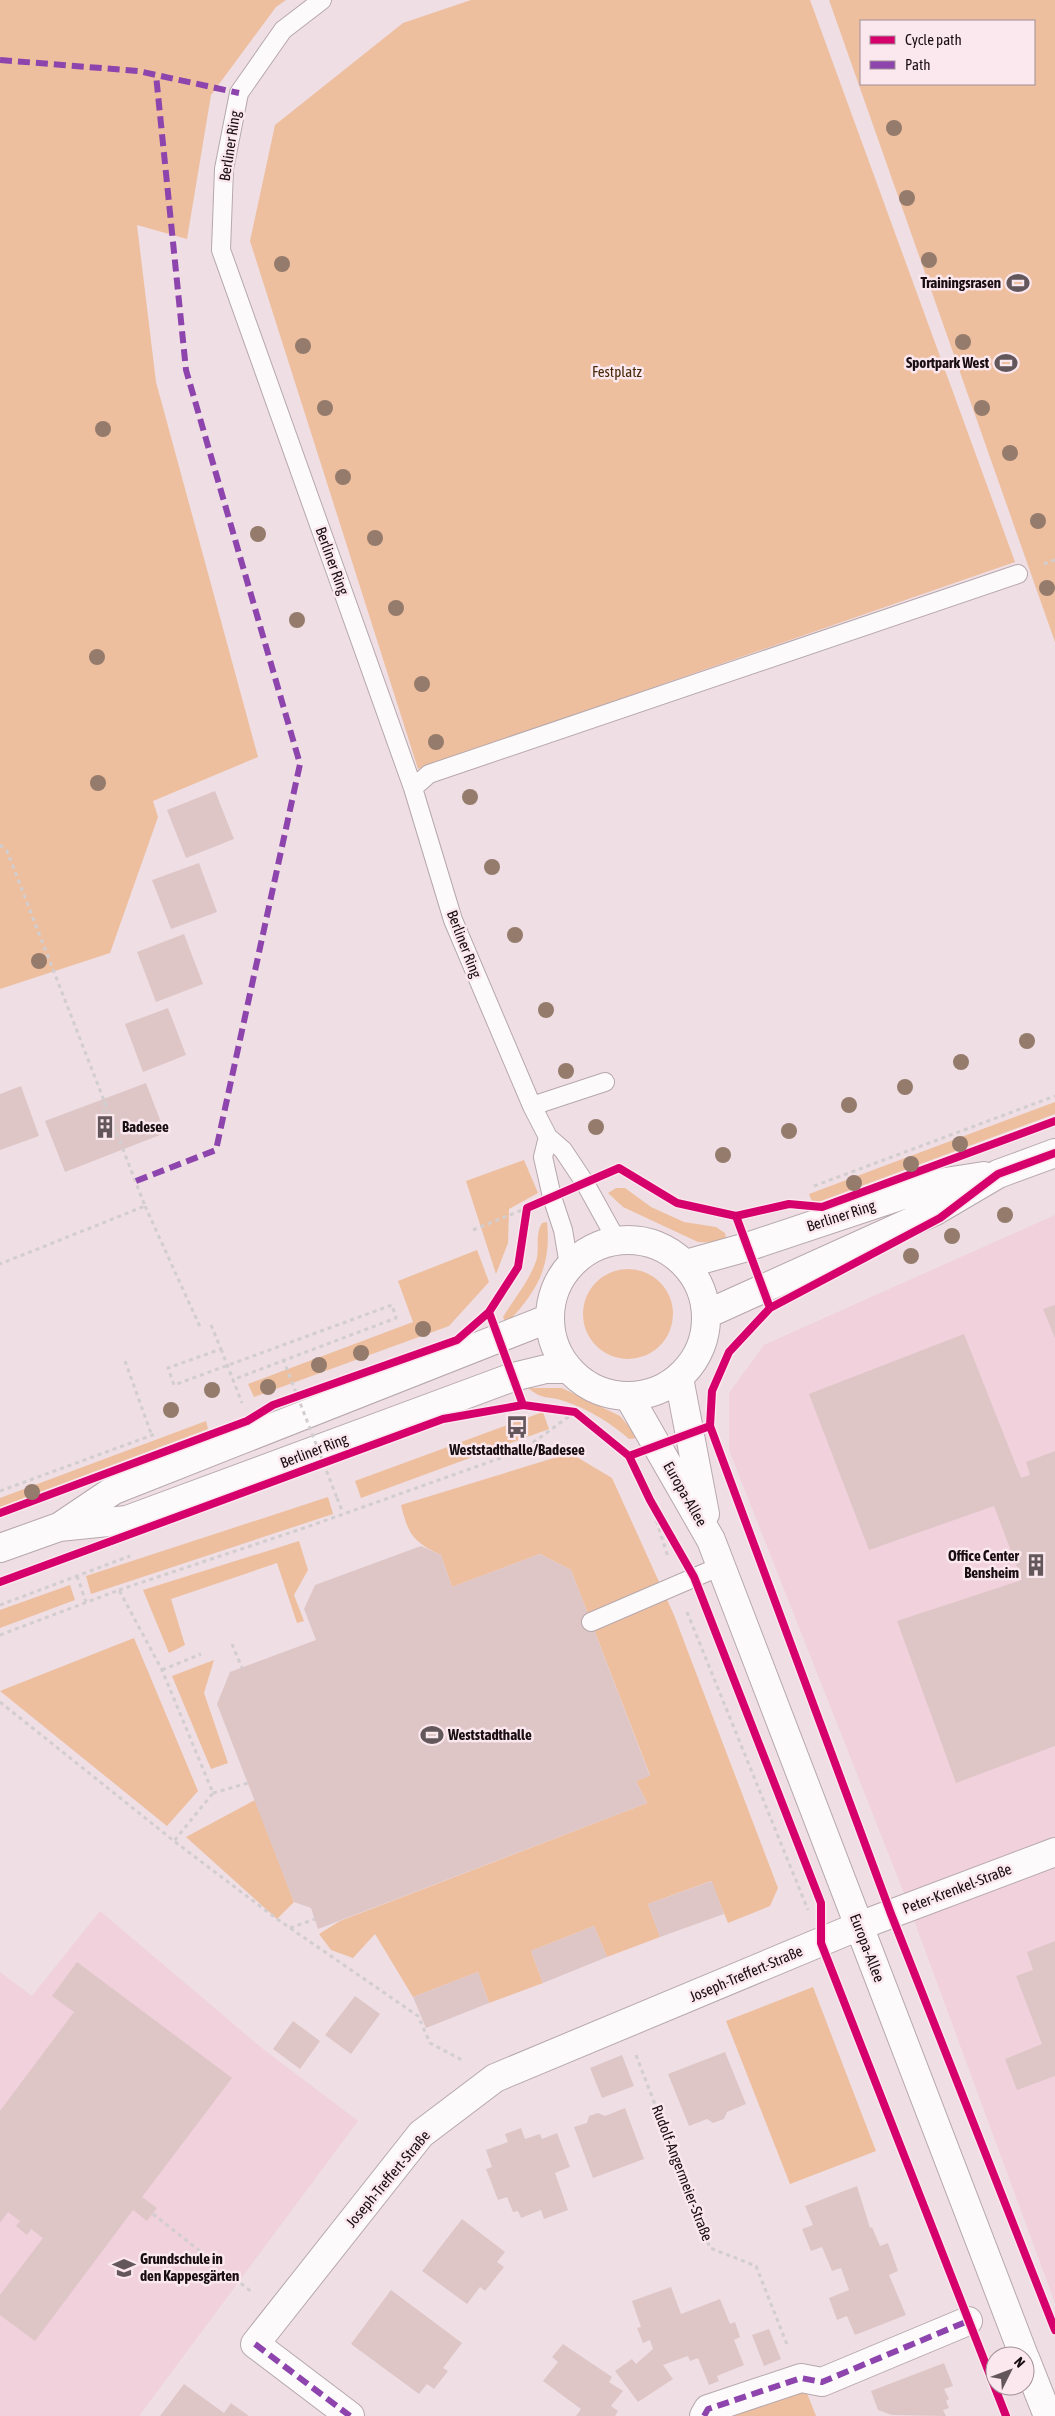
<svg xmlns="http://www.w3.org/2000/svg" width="1055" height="2416" viewBox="0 0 1055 2416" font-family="'Asap Condensed',sans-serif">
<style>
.built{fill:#f0d1dc}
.green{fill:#edbf9e;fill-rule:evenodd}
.building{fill:#dec6c7}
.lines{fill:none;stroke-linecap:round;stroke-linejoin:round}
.lane-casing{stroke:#b6a8ad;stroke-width:20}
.street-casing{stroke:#b6a8ad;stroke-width:30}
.secondary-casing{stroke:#b6a8ad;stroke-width:30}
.path{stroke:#d2cdcf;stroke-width:3;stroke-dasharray:4 4;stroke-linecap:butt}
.lane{stroke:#fdfafb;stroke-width:18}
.street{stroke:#fdfafb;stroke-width:28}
.secondary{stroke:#fdfafb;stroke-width:28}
.path-bridge{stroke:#d2cdcf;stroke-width:3;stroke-dasharray:4 4;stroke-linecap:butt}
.quiet{stroke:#8e44ad;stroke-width:6;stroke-dasharray:12 6;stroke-linecap:butt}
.cycleway-casing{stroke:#fbe7ee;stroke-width:11}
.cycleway{stroke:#d6006c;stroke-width:8}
.tree{fill:#947b6c}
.labels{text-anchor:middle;stroke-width:5;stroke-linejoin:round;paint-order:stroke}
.street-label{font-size:15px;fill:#190e12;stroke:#fbe7ee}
.poi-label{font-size:15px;font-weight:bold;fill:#190e12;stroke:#fbe7ee;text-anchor:end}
.park-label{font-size:15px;fill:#492a0a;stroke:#fbe7ee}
</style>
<rect width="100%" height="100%" fill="#efdee4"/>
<path class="built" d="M1055 1215V2303L904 1893 729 1450V1393L764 1345Z
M100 1911 263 2049 358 2121 139 2416H0V1972L32 1996Z"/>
<path class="green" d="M0 0H286L276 7 211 95 187 239 137 225 156 382 258 757 153 801 158 817 110 953 0 989Z
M471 0H810L1015 562 418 769 250 241 275 125 403 23Z
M829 0H1055V642ZM1034 21V84H861V21Z
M1055 1102V1114L813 1204 809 1194Z
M524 1160 538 1193 509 1209 508 1243 496 1274 466 1181Z
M616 1188H625L651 1207 684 1222 716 1227 725 1233 727 1243 698 1242 623 1207 608 1193Z
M547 1222C552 1267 536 1293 506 1324L503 1317C514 1299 527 1284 535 1264 541 1251 534 1236 542 1223Z
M477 1250 489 1282 449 1326 254 1397 248 1384 413 1322 398 1281Z
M583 1314a45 45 0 1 1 90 0a45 45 0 1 1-90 0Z
M528 1388H562L620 1416 639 1438 629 1439C611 1423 588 1409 564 1401 547 1395 544 1401 528 1388Z
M543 1412 549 1429 361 1498 355 1481Z
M206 1421 208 1429 0 1507V1498Z
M570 1453 612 1478 674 1615 778 1888 770 1906 728 1923 711 1881 648 1904 660 1937 607 1957 594 1926 531 1951 543 1983 489 2003 478 1972 413 1997 375 1934 353 1958 331 1950 319 1934 340 1921 647 1803 636 1781 650 1775 571 1570 540 1554 452 1587 441 1555C413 1542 408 1534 401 1505Z
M328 1497 333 1514 91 1594 86 1576Z
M299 1541 308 1570 294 1595 304 1621 297 1623 277 1563 171 1599 185 1645 169 1653 143 1590Z
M70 1585 75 1600 0 1628V1610Z
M134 1638 198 1791 167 1826 0 1691Z
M214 1660 204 1693 228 1763 211 1769 172 1676Z
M255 1800 294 1902 277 1919 186 1837Z
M813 1987 876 2151 790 2184 726 2021Z
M801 2378 816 2416H711Z"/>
<path class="building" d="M215 791 234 839 186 858 167 810Z
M199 863 217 912 171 929 152 880Z
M184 934 203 984 156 1002 137 952Z
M168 1008 186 1055 143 1072 125 1024Z
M146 1083 165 1133 65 1172 45 1121Z
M21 1086 39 1136 0 1150V1094Z
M1055 1305V1338L1043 1309Z
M964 1334 1021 1478 1030 1475 1026 1462 1055 1451V1746L956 1783 897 1621 1022 1580 994 1506 869 1550 809 1394Z
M421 1546 441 1555 452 1587 540 1554 571 1570 650 1776 636 1781 647 1803 318 1929 311 1908 294 1902 217 1704 230 1672 316 1640 304 1609 315 1585Z
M712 1881 724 1914 660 1937 648 1904Z
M594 1926 607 1957 543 1983 531 1951Z
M1055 1941V2076L1017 2090 1005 2059 1042 2044 1016 1976 1033 1970 1027 1952Z
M77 1962 232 2078 142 2197 157 2208 147 2221 133 2210 35 2341 0 2315V2295L43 2238 31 2229 27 2235 16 2226 20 2221 8 2212 0 2223V2111L74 2012 52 1996Z
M478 1972 489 2003 426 2028 413 1997Z
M355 1996 380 2014 351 2054 325 2035Z
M293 2021 320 2041 300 2069 273 2049Z
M725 2052 746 2104 727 2112 724 2119 713 2123 707 2119 689 2126 668 2074Z
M622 2055 634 2086 602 2098 590 2068Z
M625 2108 644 2159 593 2178 574 2127 587 2123 589 2116 598 2113 605 2116Z
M521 2128 525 2139 540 2134 542 2139 557 2133 570 2167 555 2173 568 2210 544 2219 541 2210 521 2218 518 2211 513 2212 507 2197 498 2200 486 2169 492 2167 486 2150 508 2142 505 2134Z
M857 2186 870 2228 872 2227 880 2246 888 2243 898 2271 889 2275 906 2315 855 2335 847 2316 837 2320 829 2298 849 2290 841 2268 832 2271 822 2247 811 2251 802 2229 813 2225 805 2206Z
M462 2219 505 2252 497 2262 504 2267 485 2291 480 2287 467 2304 422 2271Z
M671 2287 681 2314 720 2299 730 2324 735 2322 740 2337 734 2340 744 2365 717 2376 719 2381 709 2385 698 2358 690 2361 688 2356 663 2365 673 2379 638 2402 615 2371 632 2359 636 2364 653 2349 650 2340 643 2343 637 2328 641 2327 632 2301Z
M391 2290 462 2343 443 2368 448 2371 434 2389 427 2384 419 2394 351 2344Z
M769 2329 781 2359 764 2366 752 2335Z
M563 2344 612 2377 609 2382 623 2391 611 2406 618 2411 615 2416H576L581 2409 543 2381 558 2362 552 2357Z
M944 2363 953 2386 944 2389 949 2399 946 2401 949 2408 943 2410 946 2416 892 2415 878 2410 871 2391Z
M184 2384 224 2413 231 2403 249 2416H160Z"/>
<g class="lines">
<defs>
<path id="lane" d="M322 0 283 30 239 93 224 169 221 250 413 788 453 920 532 1106 548 1137 563 1150 585 1183 616 1239
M413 788 429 774 1018 574
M532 1106 605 1082
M548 1137 543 1157 552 1197 563 1230 569 1265
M591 1622 721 1566"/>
<path id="street" d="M679 1378 705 1514
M629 1397 711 1540 1024 2356
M1025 2358 1048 2416
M350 2416 255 2344 421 2134 495 2078 859 1926 1055 1852
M704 2416 708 2409 801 2378 822 2382 968 2321"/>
<path id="secondary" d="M550 1318a78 78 0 1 1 156 0a78 78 0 1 1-156 0Z
M686 1264 747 1247 939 1183 984 1176
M707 1314 935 1211 998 1174 1055 1153
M62 1525 114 1490 550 1318
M0 1548 59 1527 127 1520 513 1377 546 1369H568"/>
</defs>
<use href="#lane" class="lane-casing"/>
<use href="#street" class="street-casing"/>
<use href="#secondary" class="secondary-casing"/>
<path class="path" d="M1044 564 1055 560
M0 845 7 851 145 1206 0 1264
M105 1101C102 1117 102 1125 116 1134
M814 1186 1055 1096
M145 1206 201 1329
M473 1230 527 1208
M211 1325 221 1349 168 1368 174 1385 392 1305 396 1318 232 1380
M221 1349 242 1403
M125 1361 152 1436
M0 1491 158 1433
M337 1498 343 1513
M654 1513 668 1557
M77 1576 86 1602
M119 1590 307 1527 523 1450 575 1412
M0 1605 130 1556
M687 1612 808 1910
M0 1635 119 1590 162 1670 213 1793 174 1841
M232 1644 242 1668
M162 1670 201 1654
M0 1702 174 1841 277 1919 418 2016 430 2043 462 2060
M213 1793 248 1783
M290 1928 315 1919
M636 2055 710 2248 756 2266 788 2347
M153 2214 253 2293"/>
<use href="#lane" class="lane"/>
<use href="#street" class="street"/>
<use href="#secondary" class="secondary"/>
<path class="path-bridge" d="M283 1359 337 1498"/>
<path class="quiet" d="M0 60 138 71 239 93
M136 1181 216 1150 300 764 186 370 156 75
M255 2344 350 2416
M704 2416 708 2409 801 2378 822 2382 968 2321"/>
<defs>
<path id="cycleway" d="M1055 1153 998 1174 940 1218 770 1308 729 1352 712 1391 710 1426 891 1914 1055 2330
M736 1216 770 1308
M489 1312 523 1405
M629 1456 710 1426
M0 1513 247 1421 273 1405 457 1340 489 1312 518 1267 527 1208 619 1168 677 1203 736 1216 789 1204 822 1207 1055 1121
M0 1582 443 1419 523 1405 575 1412 629 1456 650 1500 694 1577 821 1903V1943L1006 2416"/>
</defs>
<use href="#cycleway" class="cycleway-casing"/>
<use href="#cycleway" class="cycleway"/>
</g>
<g class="tree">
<circle cx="894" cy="128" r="8"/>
<circle cx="907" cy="198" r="8"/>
<circle cx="929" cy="260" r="8"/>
<circle cx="282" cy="264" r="8"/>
<circle cx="963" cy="342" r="8"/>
<circle cx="303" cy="346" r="8"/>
<circle cx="325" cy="408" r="8"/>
<circle cx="982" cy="408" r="8"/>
<circle cx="103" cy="429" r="8"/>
<circle cx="1010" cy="453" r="8"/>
<circle cx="343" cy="477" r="8"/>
<circle cx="1038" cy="521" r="8"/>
<circle cx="258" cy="534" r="8"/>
<circle cx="375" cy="538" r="8"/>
<circle cx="1047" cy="588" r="8"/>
<circle cx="396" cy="608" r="8"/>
<circle cx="297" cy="620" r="8"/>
<circle cx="97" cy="657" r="8"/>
<circle cx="422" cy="684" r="8"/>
<circle cx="436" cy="742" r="8"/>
<circle cx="98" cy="783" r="8"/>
<circle cx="470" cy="797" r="8"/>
<circle cx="492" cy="867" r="8"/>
<circle cx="515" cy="935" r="8"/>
<circle cx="39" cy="961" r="8"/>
<circle cx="546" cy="1010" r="8"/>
<circle cx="1027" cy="1041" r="8"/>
<circle cx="961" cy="1062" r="8"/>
<circle cx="566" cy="1071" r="8"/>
<circle cx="905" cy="1087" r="8"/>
<circle cx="849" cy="1105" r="8"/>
<circle cx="596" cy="1127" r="8"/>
<circle cx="789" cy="1131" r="8"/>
<circle cx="960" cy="1144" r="8"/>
<circle cx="723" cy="1155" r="8"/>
<circle cx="911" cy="1164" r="8"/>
<circle cx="854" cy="1183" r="8"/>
<circle cx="1005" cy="1215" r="8"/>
<circle cx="952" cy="1236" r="8"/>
<circle cx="911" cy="1256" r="8"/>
<circle cx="423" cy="1329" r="8"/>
<circle cx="361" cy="1353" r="8"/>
<circle cx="319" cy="1365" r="8"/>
<circle cx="268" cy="1387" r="8"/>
<circle cx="212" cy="1390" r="8"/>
<circle cx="171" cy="1410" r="8"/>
<circle cx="32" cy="1492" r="8"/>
</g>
<defs>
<symbol id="stadium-bare" viewBox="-9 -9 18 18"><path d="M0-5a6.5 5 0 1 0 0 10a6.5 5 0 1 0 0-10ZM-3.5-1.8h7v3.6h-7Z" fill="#64575c" stroke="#fbe7ee" stroke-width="2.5" paint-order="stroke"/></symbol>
<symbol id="building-bare" viewBox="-9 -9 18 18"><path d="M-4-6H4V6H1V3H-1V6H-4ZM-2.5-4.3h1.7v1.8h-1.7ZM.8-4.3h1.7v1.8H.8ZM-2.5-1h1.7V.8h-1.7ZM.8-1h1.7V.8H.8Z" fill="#64575c" stroke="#fbe7ee" stroke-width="2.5" paint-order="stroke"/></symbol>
<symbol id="bus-bare" viewBox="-9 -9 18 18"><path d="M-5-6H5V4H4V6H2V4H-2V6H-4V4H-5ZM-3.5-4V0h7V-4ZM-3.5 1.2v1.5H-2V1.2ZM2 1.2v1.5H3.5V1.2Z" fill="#64575c" stroke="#fbe7ee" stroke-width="2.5" paint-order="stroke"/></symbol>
<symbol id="school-bare" viewBox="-9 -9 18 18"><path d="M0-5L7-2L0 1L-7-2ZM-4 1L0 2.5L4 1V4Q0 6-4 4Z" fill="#64575c" stroke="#fbe7ee" stroke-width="2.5" paint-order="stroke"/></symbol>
</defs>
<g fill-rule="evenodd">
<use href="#stadium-bare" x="1002" y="267" width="32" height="32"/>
<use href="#stadium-bare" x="990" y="347" width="32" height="32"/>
<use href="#building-bare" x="89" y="1111" width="32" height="32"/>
<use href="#bus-bare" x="501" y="1411" width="32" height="32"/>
<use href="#building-bare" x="1020" y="1549" width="32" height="32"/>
<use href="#stadium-bare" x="416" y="1719" width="32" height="32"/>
<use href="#school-bare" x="108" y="2252" width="32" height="32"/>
</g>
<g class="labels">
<g class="street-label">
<text transform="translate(230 146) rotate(-81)" y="5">Berliner Ring</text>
<text transform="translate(332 561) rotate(70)" y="5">Berliner Ring</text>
<text transform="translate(464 944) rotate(69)" y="5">Berliner Ring</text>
<text transform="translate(841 1216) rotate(-18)" y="5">Berliner Ring</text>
<text transform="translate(314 1451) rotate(-21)" y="5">Berliner Ring</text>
<text transform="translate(685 1494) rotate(60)" y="5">Europa-Allee</text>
<text transform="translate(957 1889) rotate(-21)" y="5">Peter-Krenkel-Straße</text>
<text transform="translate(867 1948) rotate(69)" y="5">Europa-Allee</text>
<text transform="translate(746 1974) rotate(-23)" y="5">Joseph-Treffert-Straße</text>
<text transform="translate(682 2173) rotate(69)" y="5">Rudolf-Angermeier-Straße</text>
<text transform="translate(388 2179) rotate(-50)" y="5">Joseph-Treffert-Straße</text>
</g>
<g class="poi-label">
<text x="1001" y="288">Trainingsrasen</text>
<text x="989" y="368">Sportpark West</text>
<text x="122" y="1132" text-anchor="start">Badesee</text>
<text x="517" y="1455" text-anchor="middle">Weststadthalle/Badesee</text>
<text x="1019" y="1561">Office Center<tspan x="1019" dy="17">Bensheim</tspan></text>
<text x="448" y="1740" text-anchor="start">Weststadthalle</text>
<text x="140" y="2264" text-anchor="start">Grundschule in<tspan x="140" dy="17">den Kappesgärten</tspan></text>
</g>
<g class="park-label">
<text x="617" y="377">Festplatz</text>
</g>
</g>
<rect x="860" y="20" width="175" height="65" fill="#fbe7ee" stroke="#a19096"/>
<rect x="870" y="36" width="25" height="8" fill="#d6006c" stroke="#a19096"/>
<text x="905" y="45" font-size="15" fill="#190e12">Cycle path</text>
<rect x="870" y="61" width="25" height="8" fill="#8e44ad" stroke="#a19096"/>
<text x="905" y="70" font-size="15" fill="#190e12">Path</text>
<g transform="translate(1010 2371) rotate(48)"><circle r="24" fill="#fbe7ee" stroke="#a19096"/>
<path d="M0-4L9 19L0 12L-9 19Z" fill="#64575c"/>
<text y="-8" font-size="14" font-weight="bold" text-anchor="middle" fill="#190e12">N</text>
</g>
</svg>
